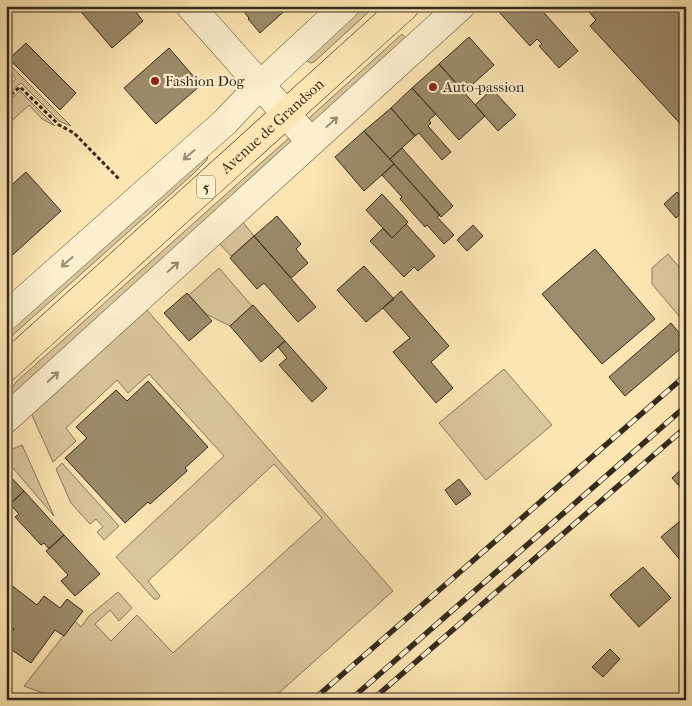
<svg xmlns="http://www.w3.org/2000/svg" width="692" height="706" viewBox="0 0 692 706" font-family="'IM FELL French Canon',serif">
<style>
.green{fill:#d9c69a;stroke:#87785c}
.building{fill:#9c8c6b;stroke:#352a1d}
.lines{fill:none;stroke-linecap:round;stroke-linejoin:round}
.minor-casing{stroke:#665942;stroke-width:29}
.major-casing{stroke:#352a1d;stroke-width:29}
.path{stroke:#352a1d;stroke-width:3;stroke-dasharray:4 2.5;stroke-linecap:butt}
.minor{stroke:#fcefce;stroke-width:28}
.major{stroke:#fbe6b3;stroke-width:28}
.rail-casing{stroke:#352a1d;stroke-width:5.5}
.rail{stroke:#fcefce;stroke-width:4;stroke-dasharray:11;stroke-linecap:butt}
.oneway{stroke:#988c76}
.poi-dot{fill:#8f2418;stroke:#fcefce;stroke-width:2}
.labels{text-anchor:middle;stroke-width:4.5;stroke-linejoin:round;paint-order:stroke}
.shield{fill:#fcefce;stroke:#716552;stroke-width:1}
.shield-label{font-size:14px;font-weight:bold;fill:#352a1d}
.poi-label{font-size:15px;fill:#352a1d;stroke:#fcefce;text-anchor:start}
.street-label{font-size:15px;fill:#352a1d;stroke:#fcefce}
</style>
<rect width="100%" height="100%" fill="#fbe6b3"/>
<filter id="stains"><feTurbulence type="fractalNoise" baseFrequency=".004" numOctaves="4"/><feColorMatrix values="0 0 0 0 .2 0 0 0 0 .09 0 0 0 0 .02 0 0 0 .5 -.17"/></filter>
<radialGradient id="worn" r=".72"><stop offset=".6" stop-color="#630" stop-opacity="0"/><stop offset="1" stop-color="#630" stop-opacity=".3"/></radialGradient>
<path class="green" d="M363 6H375L314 62 311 63 307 61V58Z
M402 34 409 41 314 126 308 119Z
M6 61 71 126 59 121 21 83 6 96V88L16 79 6 68Z
M20 91 55 126 42 119 29 105 6 126V103Z
M290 137 297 139 15 397 9 393 16 382Z
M208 155 207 160 192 175 6 341V328Z
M241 220 254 236 231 256 218 242Z
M668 254 686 275V310L679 316 652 284V268Z
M219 268 252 306 230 326 206 314 189 295Z
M146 309 393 591 271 700H61L24 686 75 621 81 627 89 616 118 592 132 608 119 621 110 610 95 624 111 641 137 615 173 653 322 518 274 464 148 581 160 596 158 599H154L116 557 224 456 149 374 128 393 117 380 66 428 76 441 53 462 31 413Z
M504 369 552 425 486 480 439 423Z
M22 445 54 516 6 460V452Z
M62 463 119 526 104 540 97 532 103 527 96 519 90 524 71 503 56 469Z"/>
<path class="building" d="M76 6H131L143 21 112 48Z
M239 6H290L260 33 248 19 249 18Z
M505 6H538L578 51 559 68 539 46 542 44 537 39 530 46 499 12Z
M584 6H686V130L590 26 596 20Z
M469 37 494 65 464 92 439 64Z
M26 43 76 93 60 110 9 59Z
M169 48 201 85 156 124 124 88Z
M439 64 485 116 459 140 412 88Z
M412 88 436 114 429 120 431 123 428 126 451 152 442 160 419 133 415 136 391 108Z
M492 89 516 115 498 131 475 105Z
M391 108 415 136 390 159 364 131Z
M364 131 394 164 364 191 335 157Z
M402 148 453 206 441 217 390 159Z
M394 164 440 215 437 217 454 235 444 244 427 225 425 227 400 199 402 197 382 175Z
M26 172 61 211 6 261V190Z
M677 192 686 202V209L676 218 664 204Z
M382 194 408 222 392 238 366 210Z
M277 216 301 244 296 249 308 263 291 278 254 236Z
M406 224 435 256 418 271 414 267 404 277 370 241 383 228 392 238Z
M473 225 483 236 467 251 457 240Z
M254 236 316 307 298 322 264 283 257 289 230 258Z
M595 249 655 319 602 364 542 294Z
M364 266 394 299 366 322 337 290Z
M401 291 449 346 431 362 453 388 436 403 393 352 410 338 383 308Z
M187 293 212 321 189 341 164 313Z
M253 305 285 341 261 362 230 326Z
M671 323 686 341V344L625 396 609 377Z
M285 341 327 388 312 402 279 365 287 358 278 347Z
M148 381 208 447 185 468 187 471 150 504 148 502 125 523 65 458 87 438 76 427 116 390 127 401Z
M684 467 686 469V494L672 478Z
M6 472 24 491 6 508Z
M459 479 471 494 456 505 445 490Z
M24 491 64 535 49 549 44 543 41 545 15 517 19 514 10 504Z
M686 516V567L661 537Z
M64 535 100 574 75 596 61 581 68 575 46 551Z
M643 567 671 598 639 627 610 595Z
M6 581 37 605 44 596 60 608 67 599 83 611 64 636 55 630 31 663 6 646V639L14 629 6 623Z
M610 649 620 659 603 677 592 667Z"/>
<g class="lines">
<defs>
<path id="minor" d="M190 6 311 142
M6 316 225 122 260 85 345 6
M6 419 461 6"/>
<g id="major">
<path id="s1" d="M6 367 405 6"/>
</g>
</defs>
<use href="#minor" class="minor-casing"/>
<use href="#major" class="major-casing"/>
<path class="path" d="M6 99 20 87 59 125 74 133 119 179"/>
<use href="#minor" class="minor"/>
<use href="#major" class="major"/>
<defs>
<path id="rail" d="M313 700 686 375
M350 700 686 406
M372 700 686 427"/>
</defs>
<use href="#rail" class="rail-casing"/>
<use href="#rail" class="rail"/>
</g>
<defs><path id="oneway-shaft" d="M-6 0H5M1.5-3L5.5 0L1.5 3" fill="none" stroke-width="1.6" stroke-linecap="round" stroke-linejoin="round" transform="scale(1.25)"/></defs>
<g class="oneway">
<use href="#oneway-shaft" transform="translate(332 122) rotate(-42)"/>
<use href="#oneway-shaft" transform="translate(189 155) rotate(139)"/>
<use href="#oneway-shaft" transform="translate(67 262) rotate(139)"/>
<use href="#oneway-shaft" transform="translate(173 267) rotate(-42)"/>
<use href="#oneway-shaft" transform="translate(53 377) rotate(-42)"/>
</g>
<g class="poi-dot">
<circle cx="155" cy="81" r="5"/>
<circle cx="433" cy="87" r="5"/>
</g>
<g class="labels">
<rect class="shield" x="197" y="175.5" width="18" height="23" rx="4"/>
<g class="shield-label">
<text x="206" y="192">5</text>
</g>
<g class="poi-label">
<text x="165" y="86">Fashion Dog</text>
<text x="443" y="92">Auto-passion</text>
</g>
<g class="street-label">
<text dy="5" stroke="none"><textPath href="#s1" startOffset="359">Avenue de Grandson</textPath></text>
</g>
</g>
<rect width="692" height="706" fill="none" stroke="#fbe6b3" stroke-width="25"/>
<rect x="8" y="8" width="677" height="691" fill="none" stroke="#352a1d" stroke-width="2.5"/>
<rect x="12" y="12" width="667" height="681" fill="none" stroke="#352a1d"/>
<rect width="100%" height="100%" filter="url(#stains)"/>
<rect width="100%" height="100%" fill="url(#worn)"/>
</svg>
